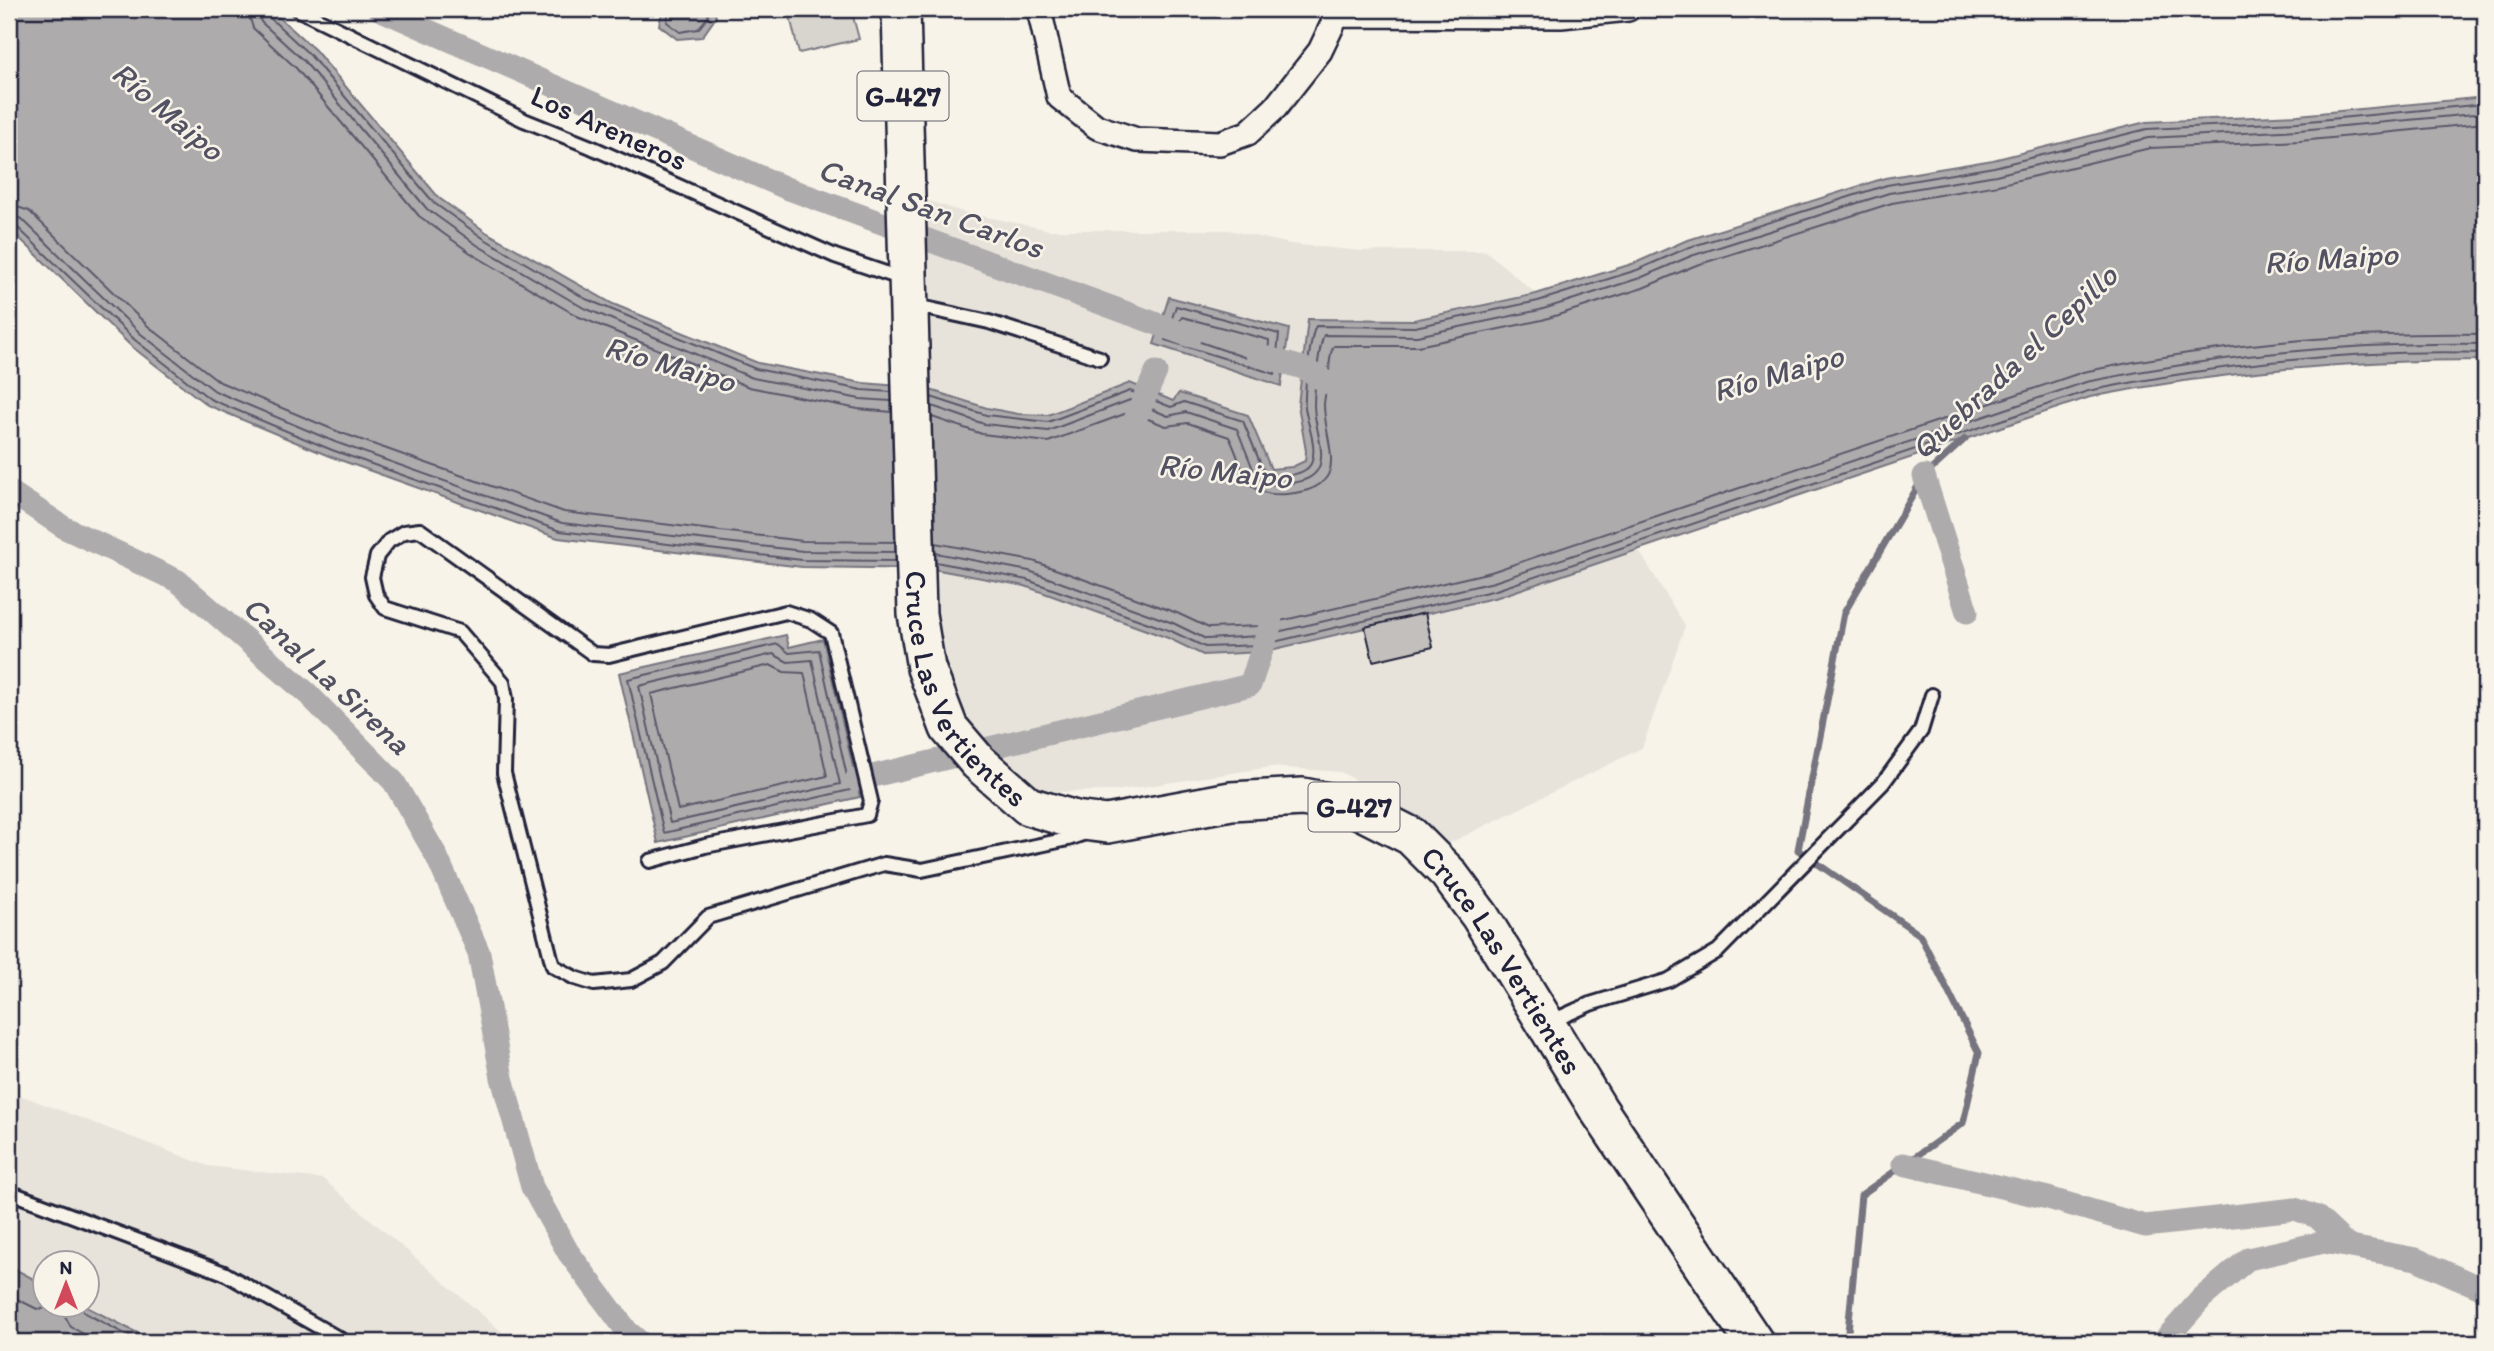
<svg xmlns="http://www.w3.org/2000/svg" width="2494" height="1351" viewBox="0 0 2494 1351" font-family="Itim,sans-serif">
<style>
.built{fill:#e7e3db;fill-rule:evenodd}
.green{fill:#d8d5cf;stroke:#7d7c85;stroke-width:2}
.water{fill:#aeabad;stroke:#76747f;stroke-width:2}
.lines{fill:none;stroke-linecap:round;stroke-linejoin:round}
.shore{stroke:#5a5969;stroke-width:2}
.stream{stroke:#76747f;stroke-width:7}
.canal{stroke:#aeabad;stroke-width:23}
.building{fill:#c2bfbd;stroke:#22223b;stroke-width:2}
.service-casing{stroke:#22223b;stroke-width:18}
.minor-casing{stroke:#22223b;stroke-width:28}
.primary-casing{stroke:#22223b;stroke-width:42}
.service{stroke:#f7f3e8;stroke-width:12}
.minor{stroke:#f7f3e8;stroke-width:23}
.primary{stroke:#f7f3e8;stroke-width:37}
.labels{text-anchor:middle;stroke-width:5;stroke-linejoin:round;paint-order:stroke}
.shield{fill:#f7f3e8;stroke:#62616f;stroke-width:2}
.shield-label{font-size:28px;font-weight:bold;fill:#22223b}
.street-label{font-size:30px;fill:#22223b;stroke:#f7f3e8}
.water-label{font-size:32px;font-style:italic;fill:#535263;stroke:#f7f3e8}
</style>
<rect width="100%" height="100%" fill="#f7f3e8"/>
<filter id="ink" filterUnits="userSpaceOnUse"><feTurbulence type="fractalNoise" baseFrequency=".0143" numOctaves="2"/><feDisplacementMap in="SourceGraphic" scale="14" xChannelSelector="R" yChannelSelector="G"/><feConvolveMatrix kernelMatrix="1 2 1 2 8 2 1 2 1" color-interpolation-filters="sRGB"/></filter>
<g filter="url(#ink)">
<path class="built" d="M919 198 963 212 1050 230H1229L1290 244 1362 251H1486L1536 294 1638 549 1685 626 1642 748 1448 844 1395 803 1341 772 1271 767 1115 791 1043 792 992 761 937 675Z
M9 1091 208 1166 323 1179 514 1342H9ZM46 1264H88V1306H46Z"/>
<path class="green" d="M788 9H851L859 39 799 53Z"/>
<path class="water" d="M9 9H270L315 50 439 198 486 232 613 304 758 363 863 383 924 388 987 408 1018 414 1048 415 1130 383 1173 401 1179 393 1248 415 1271 469 1292 467 1305 461 1306 451 1298 405 1308 319 1414 320 1536 294 1635 263 1685 241 1885 178 1993 160 2146 122 2298 115 2485 97V360C2350 360 2223 371 2090 397L1498 597 1262 652 1203 655 1168 638 1025 586 933 569 802 567 558 538 329 456 207 405 131 346 9 228Z
M663 9H714L716 17 702 37 677 39 659 25Z
M1169 297 1289 329 1281 386 1154 344Z
M786 635 789 647 823 639 860 797 658 843 619 673Z
M9 1266 45 1285 46 1306H85L155 1342H9Z"/>
<g class="lines">
<path class="shore" d="M247 9 253 28 296 68 419 216 472 254 577 316 749 387 858 409 892 412
M257 9 261 22 304 61 427 209 477 245 582 307 753 378 860 399 891 401
M266 9 268 16 310 55 434 203 483 238 586 299 756 369 862 390 891 392
M669 9 667 22 680 32 698 29 708 17 707 9
M9 204 29 211 148 326 220 382 339 432 564 512 803 541 895 542
M9 215 22 219 141 334 215 391 335 442 562 523 803 551 895 552
M9 224 16 226 135 340 210 399 332 450 560 531 802 560 895 561
M1176 306 1279 334 1275 374 1165 340Z
M1182 317 1269 340 1268 362 1264 364 1177 334 1175 330Z
M931 397 986 415 1048 422 1130 391 1171 407 1184 402 1243 421 1264 472C1275 480 1308 476 1312 461 1317 444 1307 424 1305 407 1304 393 1310 336 1316 326L1415 327 1538 301 1637 270 1687 248 1887 185 1994 167 2147 129 2298 122 2485 104
M932 406 984 424 1048 431 1130 400 1168 416 1186 412 1237 429 1255 474 1263 482C1272 486 1280 484 1290 483 1341 478 1314 436 1314 405 1314 392 1319 345 1324 335L1417 336 1540 310 1640 278 1691 256 1889 193 1996 175 2148 138 2299 130 2485 113
M932 417 982 434 1048 442 1130 412 1166 426 1188 423 1229 437C1246 469 1240 498 1287 494 1355 488 1324 445 1324 404 1325 393 1328 382 1329 372 1330 363 1329 353 1334 346H1418L1542 320 1643 288 1694 266 1892 203 1998 185 2150 148 2300 141 2485 123
M935 543 1033 561 1177 613 1209 628 1259 626 1491 572 2083 372C2216 344 2350 332 2485 334
M936 553 1029 571 1173 623 1206 639 1260 636 1494 582 2086 382C2218 355 2351 342 2485 344
M936 562 1027 580 1171 631 1205 647 1261 645 1496 590 2088 391C2219 364 2352 349 2485 353
M778 644 789 653 819 650 850 790 664 833 628 679Z
M773 654 788 662 812 660 840 784 670 823 639 686Z
M770 665 784 672 804 673 827 776 678 810 651 694Z
M9 1295 37 1309 60 1307 71 1327 98 1342
M80 1306 85 1313 140 1342"/>
<path class="stream" d="M1847 1342 1861 1195 1963 1123 1979 1053 1920 935 1798 850 1844 613 1924 476 1965 439"/>
<path class="canal" d="M379 9 786 188 1190 336
M1257 355 1303 368 1328 383
M1136 417 1156 372
M1924 476 1967 612
M9 491 65 528 178 581 308 694 394 782 436 855 479 953 502 1078 532 1187 568 1252 627 1331 640 1342
M856 780 1250 685 1271 623
M1903 1164 2048 1198 2145 1226 2295 1209 2317 1217 2348 1246
M2163 1342 2202 1298 2248 1259 2324 1242 2416 1259 2485 1290"/>
</g>
<path class="building" d="M1425 613 1433 647 1373 661 1365 627Z"/>
<g class="lines">
<defs>
<path id="service" d="M297 9 524 120 591 147 835 256 903 279
M912 305 989 322 1100 358
M650 861 705 846 867 815 871 801 831 633 811 620 786 612 609 655 593 654 420 530 404 532 389 541 377 556 372 577 376 595 385 608 460 632 503 682 506 699 504 773 553 966 575 978 594 984 631 980 663 963 708 917 884 864 922 870 1068 839 1085 833
M1550 1022 1590 1004 1669 980 1718 951 1883 783 1921 731 1932 695
M9 1192 224 1273 345 1342"/>
<path id="minor" d="M1039 9 1059 97 1097 127 1137 140 1220 143 1248 133 1275 108 1320 51 1340 9
M1339 15 1561 16 1628 9"/>
<g id="primary">
<path id="s1" d="M901 9 917 614 926 668 949 728 978 762 1028 806 1075 820 1107 824 1231 801 1303 797 1354 807 1411 836 1448 873 1480 916 1598 1109 1754 1342"/>
</g>
</defs>
<use href="#service" class="service-casing"/>
<use href="#minor" class="minor-casing"/>
<use href="#primary" class="primary-casing"/>
<use href="#service" class="service"/>
<use href="#minor" class="minor"/>
<use href="#primary" class="primary"/>
</g>
</g>
<g class="labels">
<g class="shield">
<rect x="857.5" y="71.5" width="91" height="49" rx="5"/>
<rect x="1308.5" y="782.5" width="91" height="49" rx="5"/>
</g>
<g class="shield-label">
<text x="903" y="106">G-427</text>
<text x="1354" y="817">G-427</text>
</g>
<g class="street-label">
<text transform="translate(609 128) rotate(24)" y="10">Los Areneros</text>
<text dy="10" stroke="none"><textPath href="#s1" startOffset="695">Cruce Las Vertientes</textPath></text>
<text dy="10" stroke="none"><textPath href="#s1" startOffset="1386">Cruce Las Vertientes</textPath></text>
</g>
<g class="water-label">
<text transform="translate(168 111) rotate(40)" y="11">Río Maipo</text>
<text transform="translate(931 208) rotate(20)" y="11">Canal San Carlos</text>
<text transform="translate(2331 258) rotate(-4)" y="11">Río Maipo</text>
<text transform="translate(2014 362) rotate(-43)" y="11">Quebrada el Cepillo</text>
<text transform="translate(670 364) rotate(16)" y="11">Río Maipo</text>
<text transform="translate(1778 373) rotate(-16)" y="11">Río Maipo</text>
<text transform="translate(1225 471) rotate(6)" y="11">Río Maipo</text>
<text transform="translate(327 675) rotate(43)" y="11">Canal La Sirena</text>
</g>
</g>
<rect width="2494" height="1351" fill="none" stroke="#f7f3e8" stroke-width="35"/>
<rect x="18" y="18" width="2459" height="1316" fill="none" stroke="#22223b" stroke-width="2.5" filter="url(#ink)"/>
<g transform="translate(66 1284)"><circle r="33" fill="#f7f3e8" stroke="#a29fa3" stroke-width="2"/>
<path d="M0-5L12 26L0 18L-12 26Z" fill="#d1495b"/>
<text y="-10" font-size="19" font-weight="bold" text-anchor="middle" fill="#22223b">N</text>
</g>
</svg>
